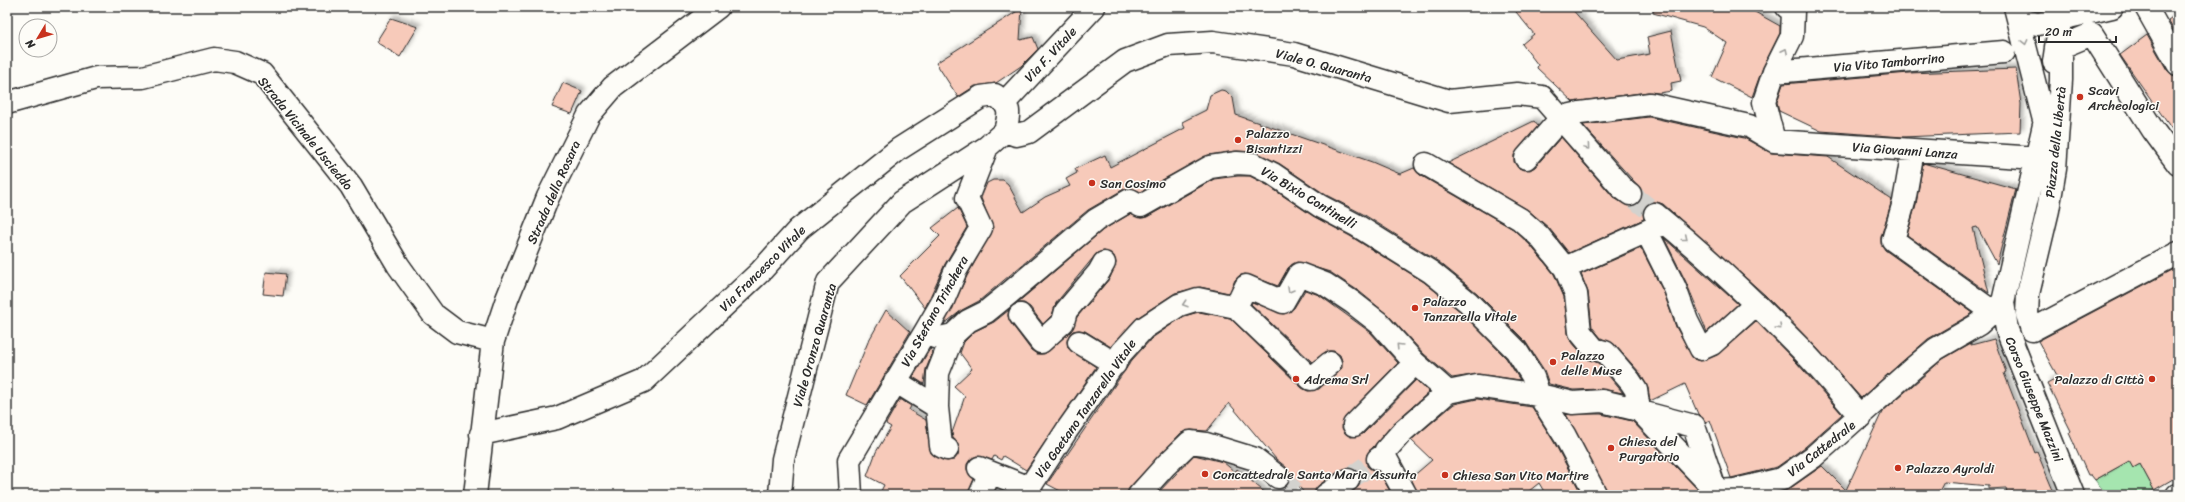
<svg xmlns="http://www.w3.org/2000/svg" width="2185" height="502" viewBox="0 0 2185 502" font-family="Sriracha,sans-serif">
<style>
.green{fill:#a5e5af;stroke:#68886d}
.building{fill:#f7caba;stroke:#2b2b2b;filter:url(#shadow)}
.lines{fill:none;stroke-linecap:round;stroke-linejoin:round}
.minor-tunnel{stroke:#d3d2ce;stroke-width:22;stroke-dasharray:22 11;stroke-linecap:butt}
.minor-casing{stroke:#2b2b2b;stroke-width:25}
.minor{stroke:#fdfcf7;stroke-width:22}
.oneway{stroke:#9e9e9b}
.poi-dot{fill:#c8321e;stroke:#fdfcf7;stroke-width:1.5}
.labels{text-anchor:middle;stroke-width:3;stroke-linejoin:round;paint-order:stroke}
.street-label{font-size:13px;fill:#2b2b2b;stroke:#fdfcf7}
.poi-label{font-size:13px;fill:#2b2b2b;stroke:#fdfcf7;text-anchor:start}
</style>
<defs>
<filter id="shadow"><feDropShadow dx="3.5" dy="-3.5" stdDeviation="2" flood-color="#0004"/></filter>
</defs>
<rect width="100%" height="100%" fill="#fdfcf7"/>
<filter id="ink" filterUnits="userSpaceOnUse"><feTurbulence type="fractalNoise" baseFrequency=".025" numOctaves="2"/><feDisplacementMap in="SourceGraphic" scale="8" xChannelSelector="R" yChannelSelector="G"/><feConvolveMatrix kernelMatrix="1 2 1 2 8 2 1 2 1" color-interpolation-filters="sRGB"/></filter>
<g filter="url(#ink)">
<path class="green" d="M2129 461 2133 468 2140 464 2154 490 2142 495H2107L2095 480Z"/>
<path class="building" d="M1512 7H1570L1617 60 1650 54 1647 37 1671 31 1681 81 1671 83 1672 91 1659 93 1648 92 1573 102 1537 68 1538 65 1522 44 1534 34Z
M1654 7H1746L1780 26V33L1763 67 1752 97 1712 77 1727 43 1703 27 1653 13Z
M1022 8 1020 40 1033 37 1038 49 1021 66 996 83 975 86 958 97 936 63Z
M2178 13V38L2168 20Z
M391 18 418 27 400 57 376 42Z
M2147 35 2167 70 2172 75 2178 76V138L2120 55Z
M2016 69 2021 104 2020 132 1903 137 1821 131 1779 111 1777 102 1783 84 1909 73Z
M563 83 582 91 572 114 552 107Z
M1221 90 1226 91 1233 98 1236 115 1372 162 1400 174 1414 168 1420 175 1513 229 1530 245 1554 274 1564 297 1568 333 1570 340 1585 357 1598 363 1623 393 1601 389 1574 390 1549 384 1544 370 1525 341 1477 293 1439 262 1363 214 1326 195 1280 164 1254 152 1235 151 1208 155 1141 192 1130 188 1124 189 1088 210 979 301 962 310 944 324 967 276 993 229 981 198 987 183 993 180H1003L1008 184 1023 212 1045 197 1070 186 1066 179 1077 173 1075 169 1105 155 1110 167 1185 128 1182 122 1206 110 1210 95Z
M1649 117 1744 138 1771 153 1828 157 1892 200 1881 237V244L1885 250 1973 313 1928 339 1861 398 1815 346 1765 295 1663 204 1657 202H1650L1643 212 1644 219 1569 253 1549 228 1528 210 1448 163 1534 121 1538 126 1514 155V162L1518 168 1530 170 1535 167 1561 137 1614 198 1628 206H1635L1640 201 1642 195 1641 189 1583 125Z
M1923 163 2016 189 1997 264 1977 227 1973 228 1989 293 1907 235 1916 204Z
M1238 176H1250L1267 185 1313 216 1350 236 1424 282 1460 311 1506 358 1520 380 1479 374 1452 378 1424 354 1388 315 1360 292 1330 272 1297 262 1288 268 1278 286 1245 274 1239 276 1235 280 1229 293 1200 287 1175 293 1137 318 1111 347 1085 331 1079 330 1073 331 1067 341 1068 348 1096 367 1026 470 1003 456 1001 460 994 456 992 460 977 456 971 459 967 464V470L974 479 968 495H879L884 485 867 476 876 452 891 427 886 424 888 420 900 399 911 406 909 410 926 420 931 453 947 461 954 460 958 455 959 448 953 438 952 433 965 396 954 386 972 369 960 353 964 342 975 331 994 322 1009 310 1008 316 1010 322 1031 350 1037 354H1044L1049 351 1071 331 1077 317 1110 278 1116 263 1114 256 1104 251 1097 253 1056 303 1052 315 1043 324 1030 307 1024 303H1017L1103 230 1130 214 1141 218 1147 217 1214 179Z
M958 208 967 227 945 264 925 308 900 276 940 236 932 228Z
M1664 238 1738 304 1707 332 1686 282Z
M1641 248 1664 293 1676 327 1694 359 1700 361 1717 355 1756 321 1797 363 1842 414 1805 447 1777 467 1731 478 1710 420 1706 422 1698 414 1685 384 1650 401 1648 388 1640 373 1614 344 1601 338 1592 327 1588 292 1581 274Z
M2178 267V476L2154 490 2140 464 2133 468 2129 461 2095 480 2091 475H2088L2069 433 2071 431 2047 383 2058 377 2038 341Z
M266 272 286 274 283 296 263 294Z
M1305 290 1319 295 1370 332 1398 363 1345 417 1342 428 1346 434 1351 437 1363 434 1416 380 1429 392 1393 424 1367 454V466L1372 470 1379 471 1392 495H1348L1359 486 1360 479 1358 473 1347 468 1341 470 1319 485 1314 495H1306L1290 476 1286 467 1276 459 1229 403 1207 431 1191 430 1181 433 1130 487 1127 495H1068L1047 484 1132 360 1152 338 1184 316 1199 312 1230 318 1302 388 1308 391 1319 389 1342 368V361L1340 355 1334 351H1327L1312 362 1251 304 1252 302 1284 314 1294 308Z
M886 310 910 332 867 405 846 395 868 342Z
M1994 339 2006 372 2004 373 2035 453 2037 452 2055 495H2013V491L2007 492 2006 488 1989 489V486L1944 482 1937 495H1785L1780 492 1789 489 1822 466 1846 490 1882 412 1943 359 1971 343V345Z
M930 349 933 352 926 369 924 384 913 377Z
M1477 399 1532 407 1554 442 1582 495H1546L1539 483 1524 495H1418L1411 478 1432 460 1411 440 1454 404Z
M1566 414H1601L1632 421 1703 495H1608Z
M1194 455 1223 462 1235 472 1237 469 1268 495H1156Z"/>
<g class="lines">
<path class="minor-tunnel" d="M1630 194 1655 214
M1278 477 1297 495
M1348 480 1378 459"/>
<defs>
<path id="minor" d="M2015 7 2045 124
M2146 7 2178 64
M2020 20 2038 24 2112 7
M2054 62 2062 7
M1774 72 2004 52
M1005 102 1094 7
M7 103 96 78 143 77 214 59 235 62 262 74 351 186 398 265 433 314 457 332 493 341
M2047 112 2003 302 2007 330 2073 495
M1562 117 1580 113 1650 104 1749 126 1774 141 2037 158
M1005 131 1016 135 1029 132 1125 61 1168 45 1213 42 1294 54 1449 101 1517 94 1542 97 1622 188 1630 194
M1774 141 1764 102 1774 72 1792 36 1793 11 1787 7
M1913 150 1904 202 1893 240 1993 312
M1526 158 1562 117
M1426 164 1520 219 1539 236 1565 268
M2178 164 2153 130 2092 34 2061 47V80L2055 169 2048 210 2028 294 2027 314 2032 330 2178 253
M1655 214C1705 255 1752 299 1798 346 1820 368 1840 393 1861 417
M1647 232 1675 288 1687 321 1701 349 1712 344 1756 304
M1236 307 1311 379 1330 363
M1020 315 1041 342 1063 322 1066 311 1099 272 1104 263
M924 334 940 338 953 335 968 321 986 312 1007 295 1096 220 1130 200 1141 206 1210 167 1237 163 1253 164 1273 174 1320 206 1356 225 1431 272 1468 302 1516 350 1533 377 1539 395 1565 436 1596 495
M1079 342 1115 364
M895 381 937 407 941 446 947 449
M937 407 938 373 953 335
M1639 410 1636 390 1630 381 1605 352 1594 349 1580 332 1576 294 1565 268 1665 223
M1641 412 1694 426 1713 483
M1354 425 1415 363
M481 434 557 418 644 381 761 271 799 229 899 149 981 97 995 95C1011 106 1010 113 1005 131
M1384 455 1406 495
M1378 459 1384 455 1386 450 1402 432 1448 392 1477 386 1539 395 1573 403 1602 401 1639 410 1716 491 1735 490 1782 479 1813 457 1912 369 1936 349 1979 324 2003 302
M979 468 1030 488
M475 495 493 341 507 299 548 197 589 115 613 87 718 7
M780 495 783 459 828 282 902 202 987 147 1005 131
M851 495 849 460 924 334 942 303 956 270 981 228 967 198 987 147
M980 495 990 473
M1027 495 1033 482 1067 430 1122 352 1144 328 1179 305 1198 299 1236 307 1246 286 1283 302 1299 274 1325 284 1352 302 1379 323 1415 363 1448 392
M1139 495 1166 465 1190 442 1206 444 1255 459 1278 477
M1326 495 1348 480
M2177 495H2178"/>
</defs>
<use href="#minor" class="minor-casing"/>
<use href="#minor" class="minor"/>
</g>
<defs><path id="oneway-chevron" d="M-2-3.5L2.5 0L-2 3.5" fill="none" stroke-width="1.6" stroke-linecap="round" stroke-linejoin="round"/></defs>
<g class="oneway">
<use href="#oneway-chevron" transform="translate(2025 42) rotate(77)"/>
<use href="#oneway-chevron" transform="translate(1785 51) rotate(-64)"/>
<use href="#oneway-chevron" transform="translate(1587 147) rotate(50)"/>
<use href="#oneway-chevron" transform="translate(1685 238) rotate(39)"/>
<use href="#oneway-chevron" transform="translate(1290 290) rotate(120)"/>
<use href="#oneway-chevron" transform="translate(1185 304) rotate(162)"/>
<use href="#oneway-chevron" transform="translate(1779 327) rotate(45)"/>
<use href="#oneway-chevron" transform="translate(1399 346) rotate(-134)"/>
</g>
</g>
<g class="poi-dot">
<circle cx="2080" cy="97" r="4"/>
<circle cx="1238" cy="140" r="4"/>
<circle cx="1092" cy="183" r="4"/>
<circle cx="1415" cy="308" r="4"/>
<circle cx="1553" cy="362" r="4"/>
<circle cx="1296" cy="379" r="4"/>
<circle cx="2152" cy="379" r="4"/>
<circle cx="1611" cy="448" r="4"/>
<circle cx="1898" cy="468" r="4"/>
<circle cx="1205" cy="474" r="4"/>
<circle cx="1445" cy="475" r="4"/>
</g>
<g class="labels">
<g class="street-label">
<text transform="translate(1050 54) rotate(-47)" y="5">Via F. Vitale</text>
<text transform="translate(1889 62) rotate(-5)" y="5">Via Vito Tamborrino</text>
<text transform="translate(1324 65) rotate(15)" y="5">Viale O. Quaranta</text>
<text transform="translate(306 133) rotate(51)" y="5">Strada Vicinale Uscieddo</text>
<text transform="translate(2055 142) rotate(-84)" y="5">Piazza della Libertà</text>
<text transform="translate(1905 150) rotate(4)" y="5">Via Giovanni Lanza</text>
<text transform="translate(553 192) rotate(-66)" y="5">Strada della Rosara</text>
<text transform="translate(1309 197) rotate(31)" y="5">Via Bixio Continelli</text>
<text transform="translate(762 268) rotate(-45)" y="5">Via Francesco Vitale</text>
<text transform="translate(934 311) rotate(-61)" y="5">Via Stefano Trinchera</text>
<text transform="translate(814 345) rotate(-74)" y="5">Viale Oronzo Quaranta</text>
<text transform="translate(2035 399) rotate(68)" y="5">Corso Giuseppe Mazzini</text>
<text transform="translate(1085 408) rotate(-55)" y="5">Via Gaetano Tanzarella Vitale</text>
<text transform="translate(1821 448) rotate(-38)" y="5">Via Cattedrale</text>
</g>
<g class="poi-label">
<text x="2088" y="95">Scavi<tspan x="2088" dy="15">Archeologici</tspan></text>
<text x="1246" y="138">Palazzo<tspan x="1246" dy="15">Bisantizzi</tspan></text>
<text x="1100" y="188">San Cosimo</text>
<text x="1423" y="306">Palazzo<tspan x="1423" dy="15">Tanzarella Vitale</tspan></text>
<text x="1561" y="360">Palazzo<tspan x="1561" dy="15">delle Muse</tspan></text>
<text x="1304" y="384">Adrema Srl</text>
<text x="2144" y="384" text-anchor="end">Palazzo di Città</text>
<text x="1619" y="446">Chiesa del<tspan x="1619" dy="15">Purgatorio</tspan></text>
<text x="1906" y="473">Palazzo Ayroldi</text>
<text x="1213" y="479">Concattedrale Santa Maria Assunta</text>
<text x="1453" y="480">Chiesa San Vito Martire</text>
</g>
</g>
<rect width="2185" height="502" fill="none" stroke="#fdfcf7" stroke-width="24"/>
<rect x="12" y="12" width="2161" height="478" fill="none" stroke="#2b2b2b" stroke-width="1.5" filter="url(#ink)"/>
<g transform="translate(38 38) rotate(232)"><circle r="19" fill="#fdfcf7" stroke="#a9a8a5"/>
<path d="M0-3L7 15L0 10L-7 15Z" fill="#c8321e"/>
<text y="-6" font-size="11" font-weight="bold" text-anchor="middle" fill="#2b2b2b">N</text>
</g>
<path d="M2039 36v6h77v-6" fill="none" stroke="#2b2b2b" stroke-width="2"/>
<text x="2045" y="36" font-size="12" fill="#2b2b2b" stroke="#fdfcf7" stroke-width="3" paint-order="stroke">20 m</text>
</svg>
